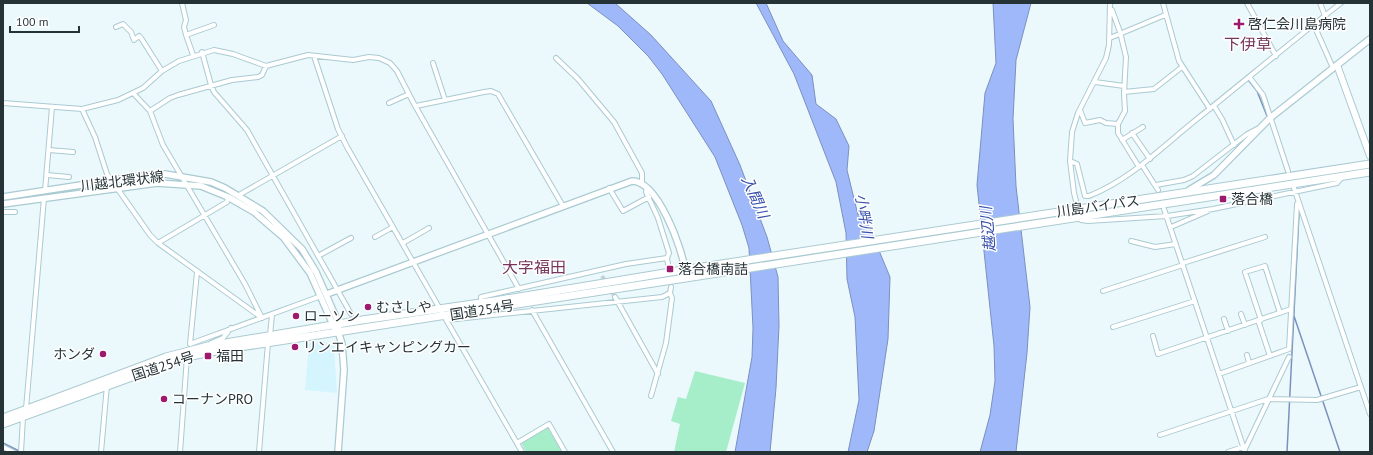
<svg xmlns="http://www.w3.org/2000/svg" width="1373" height="455" viewBox="0 0 1373 455" font-family="'PT Sans','Noto Sans JP',sans-serif">
<style>
.built{fill:#d4f5fe}
.green{fill:#a6eec9}
.water{fill:#9fb8fa;stroke:#7b90bf}
.lines{fill:none;stroke-linecap:round;stroke-linejoin:round}
.stream{stroke:#7b90bf;stroke-width:1.5}
.street-tunnel{stroke:#c4d1d4;stroke-width:4;stroke-dasharray:4 2;stroke-linecap:butt}
.street-casing{stroke:#aacad2;stroke-width:6}
.secondary-casing{stroke:#aacad2;stroke-width:8}
.primary-casing{stroke:#aacad2;stroke-width:8}
.highway-casing{stroke:#aacad2;stroke-width:9}
.street{stroke:#fff;stroke-width:4}
.secondary{stroke:#fff;stroke-width:5.5}
.primary{stroke:#fff;stroke-width:6}
.highway{stroke:#fff;stroke-width:7}
.poi-dot{fill:#9c196d;stroke:#fff;stroke-width:1.5}
.labels{text-anchor:middle;stroke-width:3;stroke-linejoin:round;paint-order:stroke}
.poi-label{font-size:14px;fill:#263336;stroke:#fff;text-anchor:start}
.street-label{font-size:14px;fill:#263336;stroke:#fff}
.water-label{font-size:15px;font-style:italic;fill:#344eab;stroke:#fff}
.quarter-label{font-size:16px;fill:#77375b;stroke:#fff}
</style>
<rect width="100%" height="100%" fill="#ecf9fc"/>
<path class="built" d="M323 341 334 346 337 393 305 390 309 343Z"/>
<path class="green" d="M695 371 745 383 726 452H674L680 424 671 421 678 397 686 399Z
M547 427 563 452H526L521 443 522 441Z"/>
<path class="water" d="M587 3H615L651 35 711 101 740 165 767 237 778 277 779 326 776 388 770 452H735L752 357 753 328 749 248 742 225 715 157 662 74 648 56 618 26Z
M756 3H766L783 41 812 75 816 104 836 119 849 146 847 170 858 215 863 212 890 277 888 339 874 431 867 452H848L859 400 855 317 847 279 846 233 836 182 794 74Z
M993 3H1031L1016 60 1013 119 1016 186 1030 307 1027 353 1016 452H980L990 415 995 381 994 346 977 185 985 93 996 63Z"/>
<g class="lines">
<path class="stream" d="M1249 81 1257 91 1267 116
M1294 316 1340 452
M3 443 19 451
M1287 452 1299 213"/>
<path class="street-tunnel" d="M668 264 671 287
M602 276 615 297"/>
<defs>
<path id="street" d="M182 3 186 20 184 27 186 35
M1110 3 1109 45 1106 58 1078 113 1072 132 1070 161 1074 193 1081 220 1088 221 1167 216 1213 209 1337 183 1343 176
M1163 3 1179 61 1210 109
M1247 3 1276 56
M1320 3 1325 16
M1112 10 1120 32 1126 57 1124 94 1125 111 1118 124V133L1139 167
M1314 25 1333 68
M116 27 123 24 131 32 134 40 139 36 141 38 162 71
M1110 38 1165 15
M202 52 211 85 214 92 247 130 351 314
M193 55 186 35 214 25
M314 56 338 129 347 147 522 452
M556 58 578 79 614 122 642 173V183
M433 63 445 100
M1250 78 1263 95 1288 171
M1095 82 1124 86
M1124 92 1154 89 1182 67
M134 94 150 111 163 145 245 284 262 318
M3 103 82 109 118 100 143 88 162 71 179 61 214 50 233 54 266 66 308 55 353 60 369 57 379 58 390 63 397 71 413 102 519 289
M389 103 409 94
M416 106 484 92 491 91 498 94 563 206
M1214 106 1222 119 1234 145
M82 109 95 137 107 174 112 181
M1080 110 1085 123 1100 120 1106 123 1118 124
M150 111 170 98 178 95 232 80 258 77 262 75 266 66
M1132 133 1150 159
M1122 140 1143 127
M49 150 73 152
M1070 161 1077 164 1085 196H1089C1129 180 1159 150 1192 123 1242 83 1291 42 1341 3
M1142 165 1158 190
M47 175 69 177
M1156 185 1184 180 1193 176 1246 135 1257 129
M117 188 150 235 158 243 262 318
M609 188 623 211 649 197
M647 188 646 192 658 218 669 253 667 258 668 264
M1294 188 1370 414
M45 191 52 107
M239 195 342 136
M1164 209 1245 452
M3 212H15
M1171 227 1208 211
M375 237 393 227
M1131 241 1155 247 1176 244
M158 243 227 202 228 197
M403 243 429 228
M318 256 351 238
M1183 263 1265 237
M197 272 190 344 321 296
M1103 291 1183 265
M615 297 658 374
M481 303V297L626 264 667 258
M532 310 613 452
M1241 314 1245 325
M1224 319 1228 331
M447 320 662 297 670 293 671 287
M1258 320 1270 356
M1261 320 1245 272 1265 266 1280 313
M1113 327 1195 301
M270 335 272 315
M1153 336 1158 354 1291 309
M211 343 223 338 231 328
M1247 355 1249 363
M1219 374 1289 349 1297 204
M651 396 666 343 672 298 670 293
M26 409 44 198
M1160 435 1268 399 1317 400 1361 387
M517 443 549 424 565 452
M3 447 13 452
M1244 451 1289 357
M21 452 23 417
M101 452 107 385
M180 452 187 357
M259 452 268 343
M1228 452 1243 447"/>
<path id="secondary" d="M1189 190 1214 175 1270 118 1337 65
M3 197 133 177 165 174 211 182 225 188 263 211 302 249 316 272 339 324 338 331 342 344 344 370 338 452
M3 204 157 183 201 186 228 197 254 212 284 238 310 273 334 327
M327 294 632 181C658 181 682 248 685 270"/>
<path id="primary" d="M1370 39 1337 65 1370 156"/>
<path id="highway" d="M3 418 166 357 208 346 362 320 494 301 689 269 1370 164
M3 424 187 357 221 350 1370 172"/>
</defs>
<use href="#street" class="street-casing"/>
<use href="#secondary" class="secondary-casing"/>
<use href="#primary" class="primary-casing"/>
<use href="#highway" class="highway-casing"/>
<use href="#street" class="street"/>
<use href="#secondary" class="secondary"/>
<use href="#primary" class="primary"/>
<use href="#highway" class="highway"/>
</g>
<g class="poi-dot">
<path d="M1237 18h4v4h4v4h-4v4h-4v-4h-4v-4h4z"/>
<rect x="1219" y="195" width="8" height="8" rx="2"/>
<rect x="666" y="265" width="8" height="8" rx="2"/>
<circle cx="368" cy="307" r="4"/>
<circle cx="296" cy="316" r="4"/>
<circle cx="295" cy="347" r="4"/>
<circle cx="103" cy="354" r="4"/>
<rect x="204" y="352" width="8" height="8" rx="2"/>
<circle cx="164" cy="399" r="4"/>
</g>
<g class="labels">
<g class="poi-label">
<text x="1248" y="29">啓仁会川島病院</text>
<text x="1231" y="204">落合橋</text>
<text x="678" y="274">落合橋南詰</text>
<text x="376" y="312">むさしや</text>
<text x="304" y="321">ローソン</text>
<text x="303" y="352">リンエイキャンピングカー</text>
<text x="95" y="359" text-anchor="end">ホンダ</text>
<text x="216" y="361">福田</text>
<text x="172" y="404">コーナンPRO</text>
</g>
<g class="street-label">
<text transform="translate(122 181) rotate(-7)" y="5">川越北環状線</text>
<text transform="translate(1098 206) rotate(-8)" y="5">川島バイパス</text>
<text transform="translate(482 310) rotate(-9)" y="5">国道254号</text>
<text transform="translate(163 366) rotate(-18)" y="5">国道254号</text>
</g>
<g class="water-label">
<text transform="translate(755 197) rotate(66)" y="5">入間川</text>
<text transform="translate(864 216) rotate(81)" y="5">小畔川</text>
<text transform="translate(988 229) rotate(-95)" y="5">越辺川</text>
</g>
<g class="quarter-label">
<text x="1248" y="50">下伊草</text>
<text x="534" y="273">大字福田</text>
</g>
</g>
<rect width="1373" height="455" fill="none" stroke="#263336" stroke-width="8"/>
<path d="M10 26v6h69v-6" fill="none" stroke="#263336" stroke-width="2"/>
<text x="16" y="26" font-size="12" fill="#263336" stroke="#ffffff" stroke-width="3" paint-order="stroke">100 m</text>
</svg>
